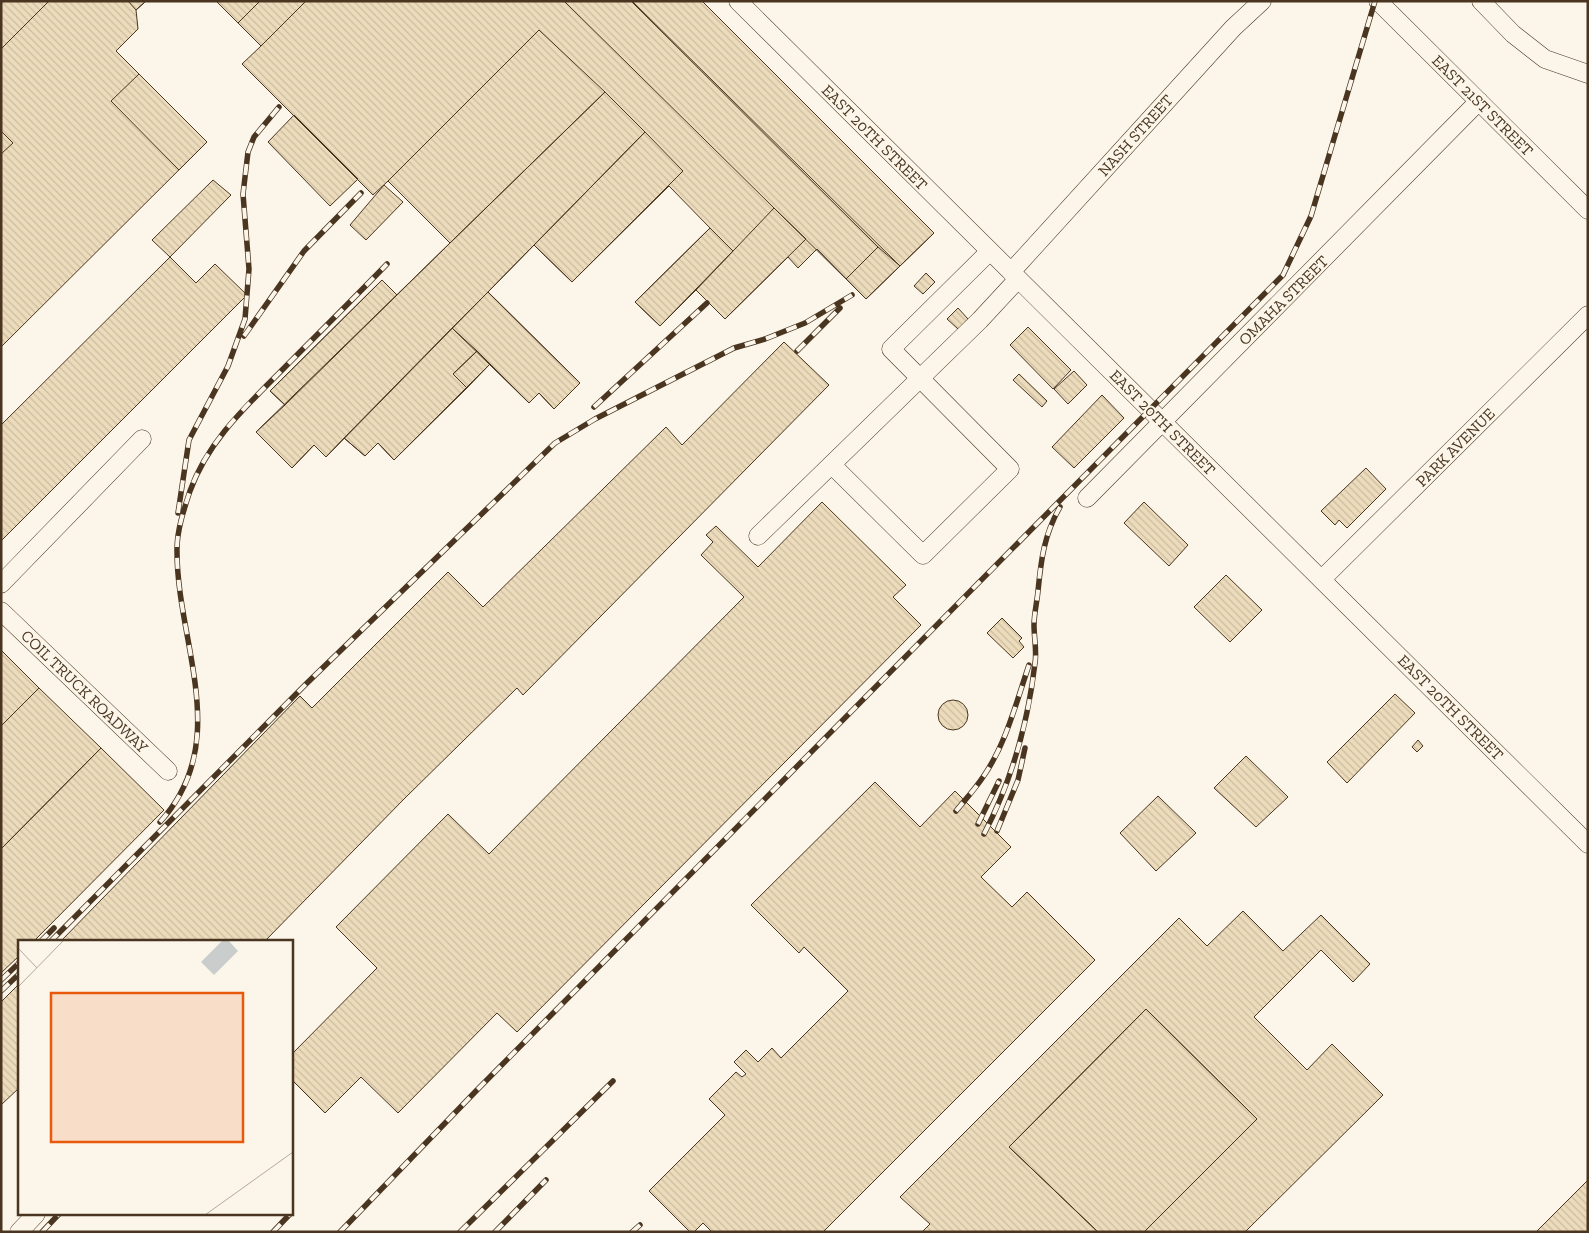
<svg xmlns="http://www.w3.org/2000/svg" width="1589" height="1233" viewBox="0 0 1589 1233" font-family="'Zilla Slab',serif">
<style>
.building{fill:url(#building-back-hatch);stroke:#4a3520}
.lines{fill:none;stroke-linecap:round;stroke-linejoin:round}
.minor-casing{stroke:#4a3520;stroke-width:19}
.minor{stroke:#fbf6e9;stroke-width:18}
.rail-casing{stroke:#4a3520;stroke-width:5.5}
.rail{stroke:#fbf6e9;stroke-width:4;stroke-dasharray:11;stroke-linecap:butt}
.labels{text-anchor:middle;stroke-width:4;stroke-linejoin:round;paint-order:stroke}
.street-label{font-size:16px;fill:#4a3520;stroke:#fbf6e9}
.inset-road{fill:none;stroke:#b4a999;stroke-width:1}
.view{fill:#e8590c;fill-opacity:0.15;stroke:#e8590c;stroke-width:2.5}
.inset-edge{fill:none;stroke:#4a3520;stroke-width:2.5}
</style>
<defs>
<pattern id="building-back-hatch" width="6" height="6" patternUnits="userSpaceOnUse" patternTransform="scale(1.25)"><rect width="6" height="6" fill="#ecdcbc"/><path d="M-1 5l2 2M0 0l6 6M5-1l2 2" fill="none" stroke="#ccbda1"/></pattern>
</defs>
<rect width="100%" height="100%" fill="#fbf6e9"/>
<path class="building" d="M1 1H146L136 10 138 29 116 51 207 142 1 347Z
M1 1H49L1 49Z
M128 1H146L136 10Z
M216 1H702L934 233 866 299 817 249 798 268 788 257 725 319 696 290 660 326 635 302 710 228 669 186 572 282 534 245 488 292 580 383 554 409 539 393 529 403 490 364 394 460 378 443 365 456 344 438 326 457 314 445 292 468 256 432 285 405 270 391 382 280 397 295 450 243 388 181 373 195 242 64 261 46Z
M216 1H260L238 23Z
M260 1H306L261 46 238 23Z
M564 1H631L878 247 846 279Z
M632 1H702L934 233 900 266Z
M539 30 605 92 450 243 388 181Z
M139 74 207 142 179 170 111 101Z
M605 92 645 132 326 457 314 445 292 468 256 432Z
M294 115 358 179 330 206 268 142Z
M1 131 13 143 1 154Z
M645 132 683 171 572 282 534 245Z
M213 180 231 195 170 257 152 240Z
M384 185 403 202 366 240 350 225Z
M774 208 806 239 725 319 696 290Z
M710 228 733 251 660 326 635 302Z
M878 247 900 266 866 299 846 279Z
M170 257 196 283 215 264 247 295 1 541V425Z
M926 273 935 282 923 294 914 286Z
M382 280 397 295 285 405 270 391Z
M488 292 580 383 554 409 539 393 529 403 452 328Z
M958 308 968 319 958 329 947 319Z
M1028 327 1071 370 1053 389 1010 345Z
M452 328 477 351 453 374 467 388 394 460 378 443 365 456 344 438Z
M784 342 829 385 523 695 517 688 404 799 264 942H60L300 696 312 708 448 572 483 607 666 427 682 445Z
M477 351 490 364 467 388 453 374Z
M1074 371 1087 385 1068 404 1054 389Z
M1019 374 1047 401 1042 407 1013 380Z
M1102 395 1124 418 1074 468 1052 447Z
M1366 468 1386 489 1347 528 1339 520 1335 525 1321 511Z
M822 502 906 585 893 597 921 625 517 1032 497 1013 398 1113 361 1077 325 1113 291 1079V1055L377 968 336 927 448 814 489 854 744 597 701 555 713 542 706 535 716 526 758 567Z
M1144 502 1188 545 1169 566 1124 523Z
M1226 575 1262 610 1230 642 1194 607Z
M1002 618 1022 638 1019 641 1024 647 1013 658 987 633Z
M1 650 39 688 1 726Z
M39 688 101 748 1 849V726Z
M1395 694 1415 713 1347 783 1327 762Z
M938 715a15 15 0 1 1 30 0a15 15 0 1 1-30 0Z
M1418 740 1423 746 1417 752 1412 747Z
M101 748 164 810 33 942H19V956L1 973V849Z
M1246 756 1288 797 1256 827 1214 788Z
M875 782 920 827 955 791 1011 847 981 877 1012 907 1027 892 1095 960 823 1232H712L703 1223 694 1232H690L649 1191 725 1115 709 1099 736 1072 742 1077 746 1074 734 1062 746 1050 758 1062 772 1048 781 1058 848 991 804 947 799 953 751 905Z
M1158 796 1196 833 1156 871 1120 833Z
M1243 911 1283 951 1321 915 1370 964 1353 982 1321 950 1254 1017 1307 1070 1332 1044 1383 1095 1245 1232H1144L1257 1119 1146 1009 1009 1147 1098 1232H922L930 1224 900 1197 1179 918 1207 946Z
M19 984V1088L1 1105V1002Z
M1146 1009 1257 1119 1144 1232H1098L1009 1147Z
M1588 1180V1232H1536Z"/>
<g class="lines">
<defs>
<path id="minor" d="M738 1 1588 844
M1378 1 1588 210
M1481 1 1513 34 1545 59 1588 74
M1011 272 1233 28 1262 1
M832 465 923 555 1010 469 891 349 990 251
M1087 498 1479 101
M758 536 980 320 1018 279
M1322 579 1588 315
M1 584 142 439
M1 611 168 771
M19 1232 36 1214"/>
</defs>
<use href="#minor" class="minor-casing"/>
<use href="#minor" class="minor"/>
<defs>
<path id="rail" d="M244 336 304 251 361 193
M797 351 840 308
M594 407 707 303
M178 513 189 440 228 366 245 319 249 269 243 194 248 152 254 137 279 107
M956 811C965 800 975 789 983 777 1006 744 1016 703 1029 665
M160 822C234 741 176 642 177 549 177 530 184 509 190 491 209 438 251 402 289 363 322 330 355 297 387 264
M978 824 999 781
M997 831 1018 780 1025 748
M984 834C1012 780 1028 723 1035 663 1037 651 1034 638 1034 625 1034 614 1037 602 1038 591 1041 560 1044 535 1060 507
M40 942 54 928
M50 942 306 684 555 443 595 419 734 348 765 339 805 323 852 295
M1 980 19 963
M1 991 19 974
M42 1232 59 1214
M273 1232 290 1214
M340 1232 476 1091 1283 275 1311 216 1375 1
M460 1232 613 1081
M495 1232 546 1180
M632 1232 640 1225"/>
</defs>
<use href="#rail" class="rail-casing"/>
<use href="#rail" class="rail"/>
</g>
<g class="labels">
<g class="street-label">
<text transform="translate(1483 105) rotate(45)" y="6">EAST 21ST STREET</text>
<text transform="translate(1135 135) rotate(-48)" y="6">NASH STREET</text>
<text transform="translate(875 137) rotate(45)" y="6">EAST 20TH STREET</text>
<text transform="translate(1283 300) rotate(-45)" y="6">OMAHA STREET</text>
<text transform="translate(1163 422) rotate(45)" y="6">EAST 20TH STREET</text>
<text transform="translate(1455 447) rotate(-45)" y="6">PARK AVENUE</text>
<text transform="translate(85 691) rotate(44)" y="6">COIL TRUCK ROADWAY</text>
<text transform="translate(1451 707) rotate(45)" y="6">EAST 20TH STREET</text>
</g>
</g>
<g transform="translate(18 940)">
<rect width="275" height="275" fill="#fbf6e9"/>
<path d="M205 0H210L220 11 196 35 183 22Z" fill="#c9cecd"/>
<path class="inset-road" d="M0 8 19 28M0 47 46 0M187 275 275 212"/>
<path class="view" d="M33 53H225V202H33Z"/>
<rect width="275" height="275" class="inset-edge"/>
</g>
<rect width="1589" height="1233" fill="none" stroke="#4a3520" stroke-width="5"/>
</svg>
